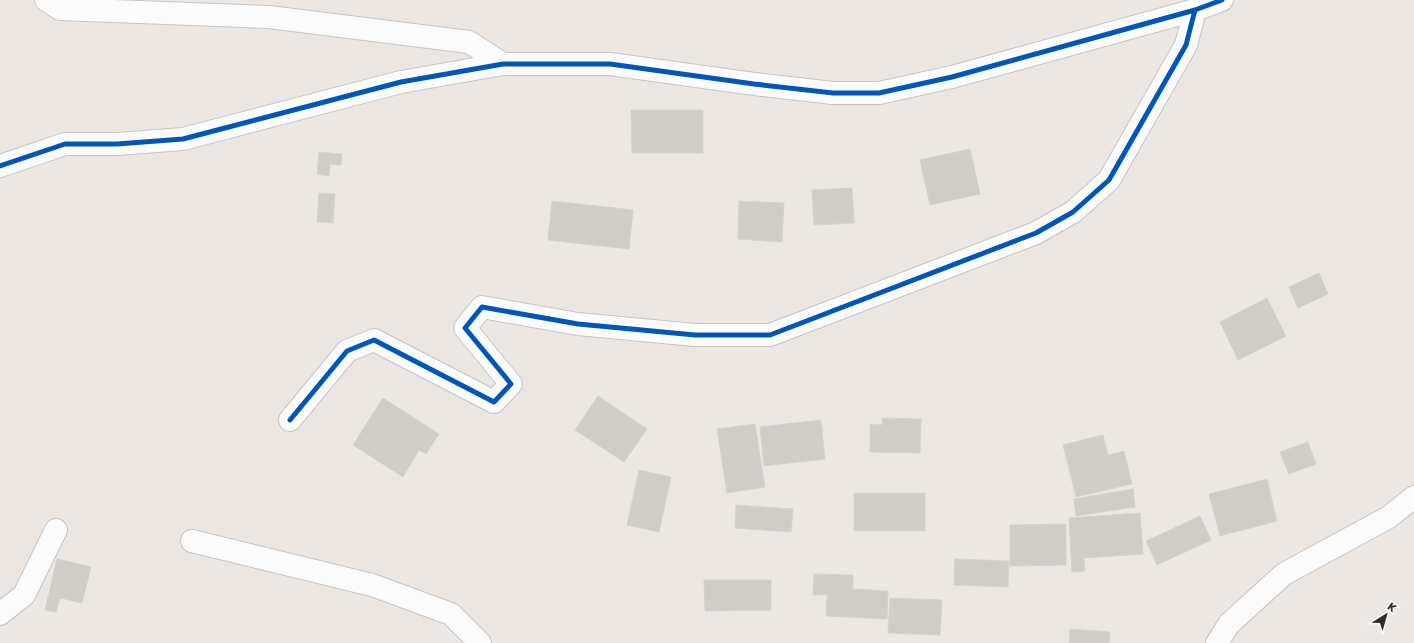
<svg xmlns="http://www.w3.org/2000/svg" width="1414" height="643" viewBox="0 0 1414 643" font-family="Jost,sans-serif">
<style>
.building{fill:#d0cdc9;stroke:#d6d3ce}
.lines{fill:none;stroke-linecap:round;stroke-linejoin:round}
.minor-casing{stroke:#c5c4c3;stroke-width:24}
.minor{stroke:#fcfbfb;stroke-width:22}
.cycleway-casing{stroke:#fff;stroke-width:8}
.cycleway{stroke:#0057b8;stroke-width:5}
</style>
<rect width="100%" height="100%" fill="#ece7e2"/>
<path class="building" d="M631 110H703V153H632Z
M970 149 980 194 930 205 920 160Z
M319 152 342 154 341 165 330 164 329 176 317 174Z
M852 188 854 223 814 225 812 190Z
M319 193 335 194 333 223 317 222Z
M552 201 633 210 629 249 548 240Z
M739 201 784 203 782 242 738 239Z
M1319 273 1328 294 1298 308 1289 287Z
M1267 298 1286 336 1238 360 1220 322Z
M598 396 647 429 624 462 575 430Z
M383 398 439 434 426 454 419 450 403 477 353 445Z
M882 418 921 419 920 453 870 452V424L882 425Z
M821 420 825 459 764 466 760 427Z
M755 424 765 487 727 493 717 429Z
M1103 435 1108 455 1124 451 1132 484 1076 497 1063 445Z
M1308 442 1316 464 1289 474 1280 452Z
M639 470 671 477 659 532 627 525Z
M1267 479 1277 521 1220 536 1209 494Z
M1133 489 1135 507 1076 516 1074 499Z
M854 493H925V531H854Z
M736 505 793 509 791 532 735 528Z
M1140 513 1143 554 1084 558 1085 571 1072 572 1069 518Z
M1200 516 1211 540 1157 565 1146 541Z
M1066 524V565L1010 566V525Z
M57 559 91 567 82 603 60 598 56 612 45 610Z
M955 559 1009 561 1008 587 954 585Z
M814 574 853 575V589L888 591 887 619 826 616 827 595H813Z
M704 580H771V610L705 611Z
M890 598 942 600 940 635 888 633Z
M1070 629 1110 632 1109 643H1069Z"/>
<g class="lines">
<defs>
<path id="minor" d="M46 0 60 9 269 17 469 42 503 64
M0 166 65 144H117L183 139 401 82 503 64H610L754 84 833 93H879L952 77 1195 10 1222 0
M290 420 347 351 374 340 494 402 511 384 465 328 482 307 578 324 695 335H770L1036 233 1073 212 1109 180 1186 45 1195 10
M192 541 372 585 451 614 480 643
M0 614 24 595 56 530
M1217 643 1229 624 1284 574 1389 517 1414 497"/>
</defs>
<use href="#minor" class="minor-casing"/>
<use href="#minor" class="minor"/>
<defs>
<path id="cycleway" d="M0 166 65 144H117L183 139 401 82 503 64H610L754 84 833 93H879L952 77 1195 10 1222 0
M290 420 347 351 374 340 494 402 511 384 465 328 482 307 578 324 695 335H770L1036 233 1073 212 1109 180 1186 45 1195 10"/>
</defs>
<use href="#cycleway" class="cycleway-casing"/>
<use href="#cycleway" class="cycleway"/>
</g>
<g transform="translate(1386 615) rotate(37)" stroke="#ffffff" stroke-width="3" paint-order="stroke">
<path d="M0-3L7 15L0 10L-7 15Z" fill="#2d2d2d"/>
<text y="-6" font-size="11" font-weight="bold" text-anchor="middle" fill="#2d2d2d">K</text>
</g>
</svg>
